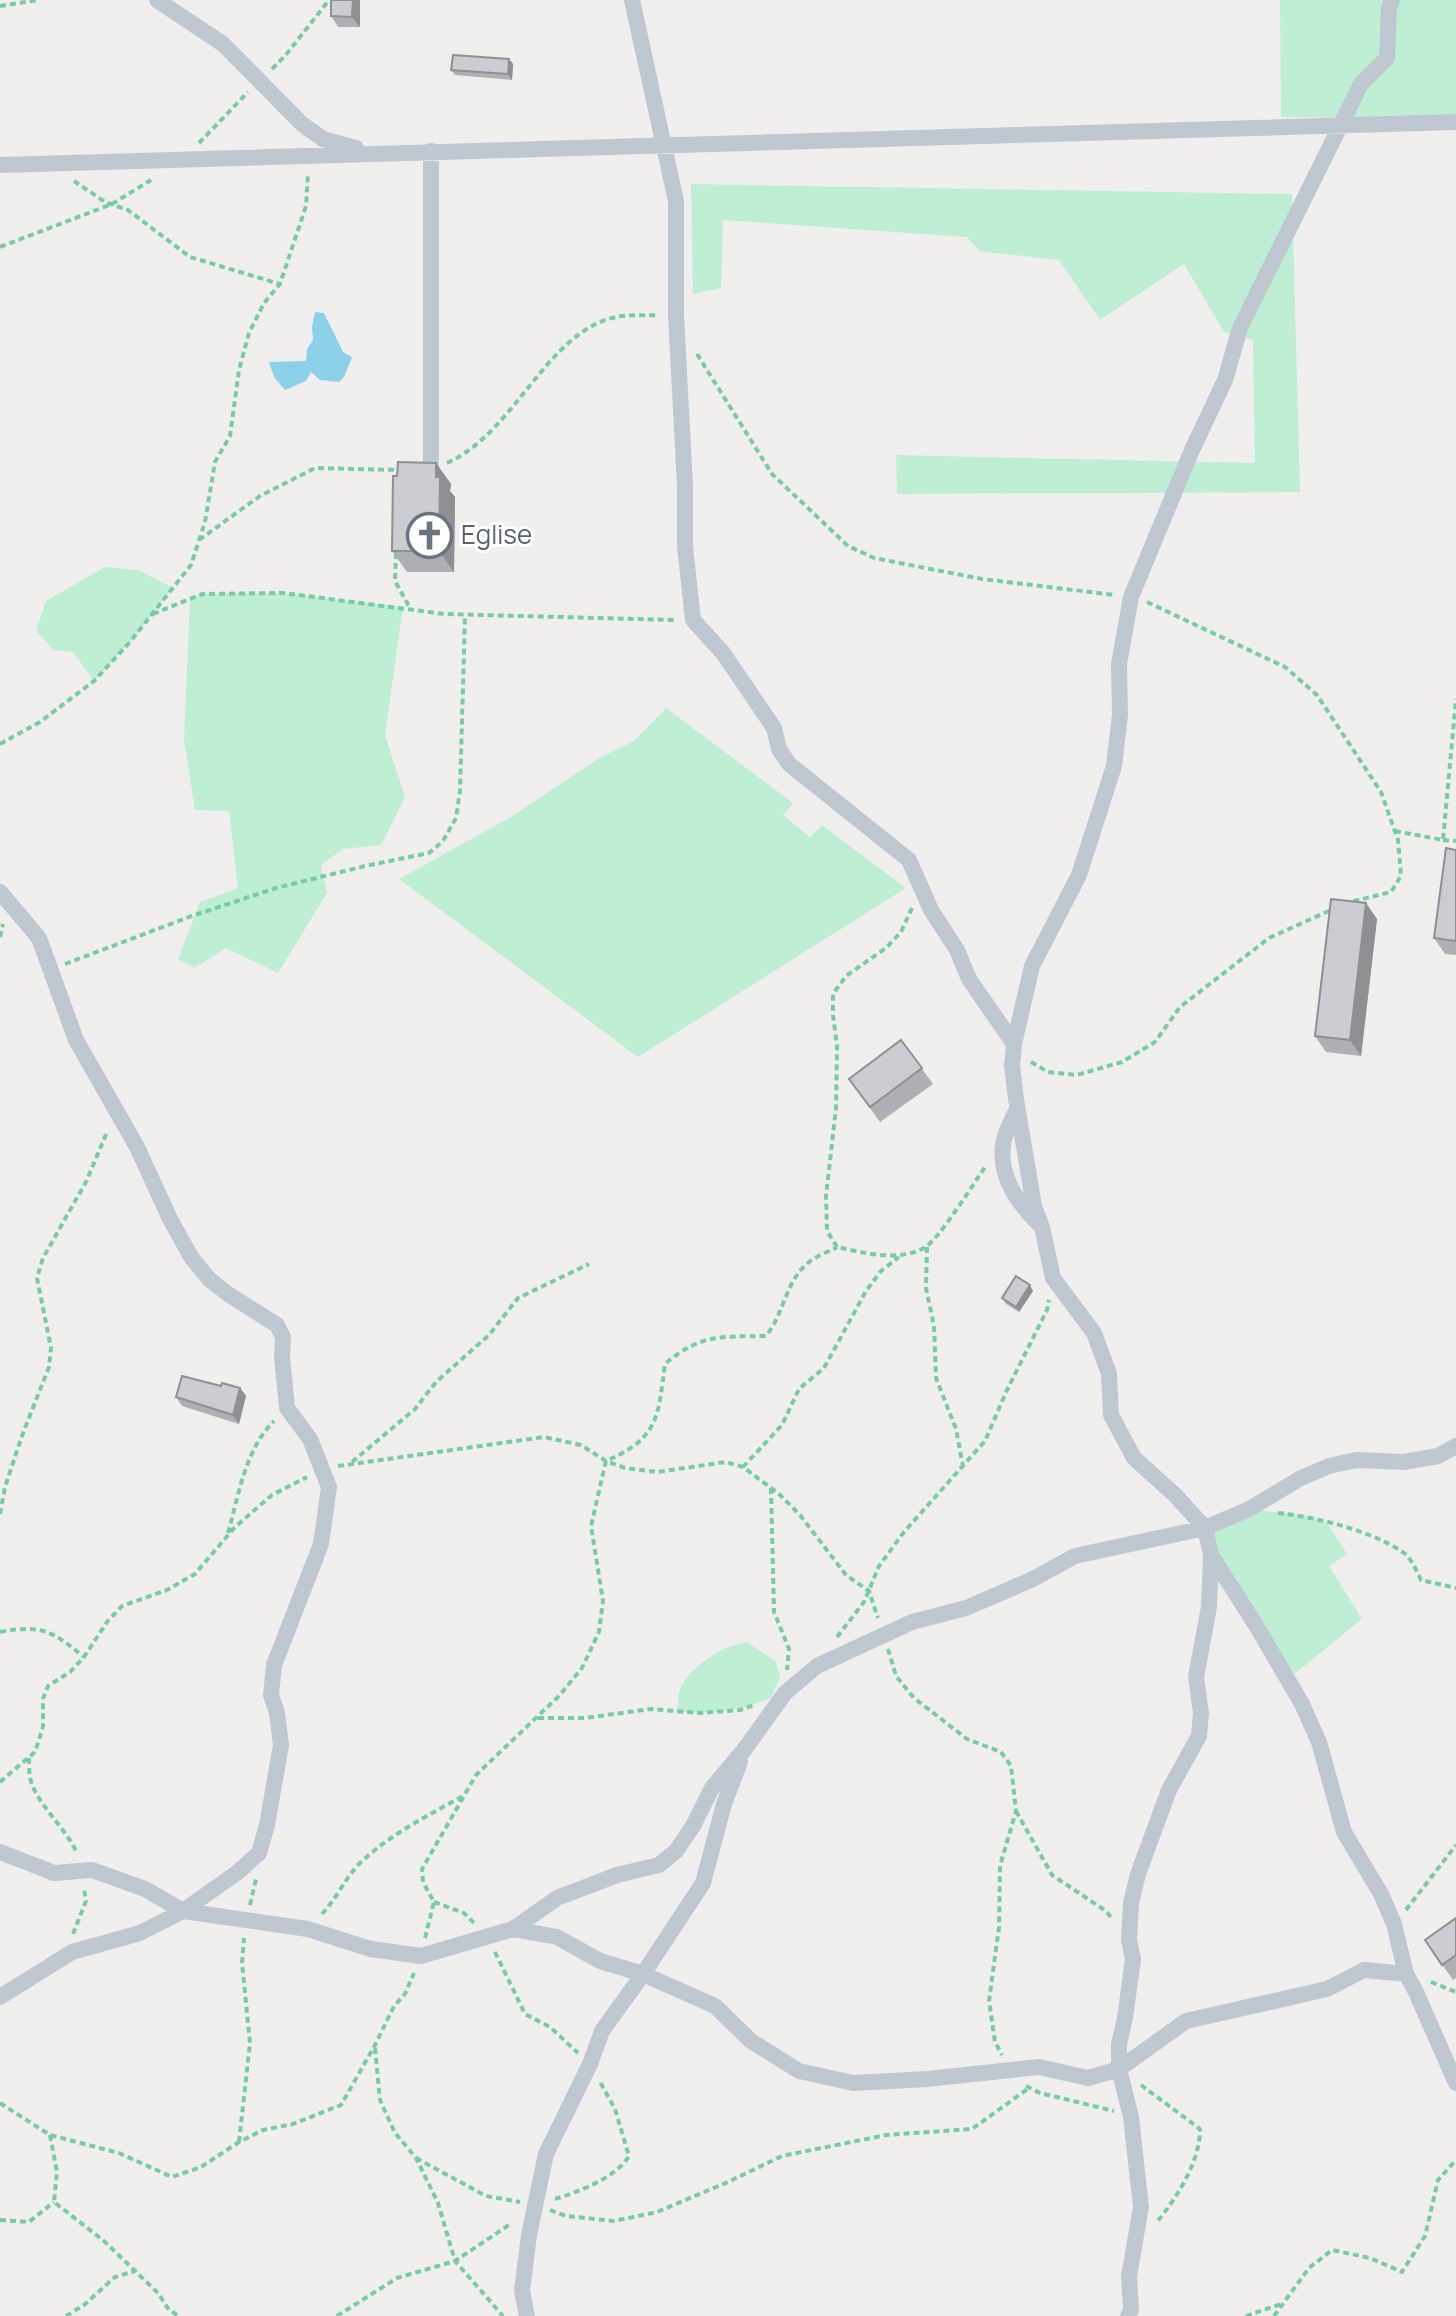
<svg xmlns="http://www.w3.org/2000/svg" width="1456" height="2316" viewBox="0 0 1456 2316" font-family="Manrope,sans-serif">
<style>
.green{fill:#beeed3}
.water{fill:#8cd1ea}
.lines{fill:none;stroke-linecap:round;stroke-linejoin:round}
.path{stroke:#77cba6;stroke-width:4;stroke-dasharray:6 4;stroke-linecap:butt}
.street{stroke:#bfc8d0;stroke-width:16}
.wall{fill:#afb0b5}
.shaded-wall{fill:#8e9094}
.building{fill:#cbcdd3;stroke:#8e9094;stroke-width:2}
.labels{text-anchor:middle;stroke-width:6;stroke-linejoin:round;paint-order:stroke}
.worship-label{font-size:26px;fill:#5b616d;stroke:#fff;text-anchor:start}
</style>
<rect width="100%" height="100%" fill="#f1efee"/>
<path class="green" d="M1280 0H1456V118L1281 117Z
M691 184 1292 194 1300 492 897 494 896 455 1255 463 1253 340 1224 332 1184 264 1100 320 1059 260 979 251 967 237 723 220 721 288 693 294Z
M105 567 139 570 173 588 130 642 94 681 73 652 53 650 36 630 46 601Z
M284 593 403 607 385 735 405 797 381 845 343 849 321 865 327 893 278 973 226 948 194 968 178 959 200 902 238 888 229 811 195 810 184 740 190 598 202 594Z
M666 708 789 800 793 804 783 815 810 837 822 825 906 888 638 1057 399 879 511 817 601 757 634 741Z
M1249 1509 1308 1516 1327 1523 1347 1554 1329 1566 1362 1619 1288 1679 1205 1528Z
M747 1642 775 1661 780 1676 771 1698C736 1712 713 1714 676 1712 678 1704 678 1692 682 1685 694 1664 723 1646 747 1642Z"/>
<path class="water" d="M315 312 324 313 343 352 352 357 344 377 339 382 320 380 311 372 306 381 285 390 274 377 269 362 306 361 307 349 313 340 312 327Z"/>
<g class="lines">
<path class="path" d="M0 6 38 0
M272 69 285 56 329 0
M199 143 248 92
M74 181 105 202 128 210 190 257 280 284
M0 247 112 204 151 180
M697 354 772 474 848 546 874 558 982 579 1115 595
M447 463C516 432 546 332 616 317 630 314 646 316 659 315
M199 540 260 496 315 468 400 470
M396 553 395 581 410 608
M1147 602 1285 667 1317 695 1381 792 1398 840 1401 876 1391 892 1346 903
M153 614 202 594 284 593 444 614 675 620
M0 744 40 722 94 681 130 642 191 565 205 522 215 462 230 436 239 370 249 333 264 303 280 284 306 206 308 174
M1395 831 1443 840 1456 699
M1443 840 1456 841
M912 908 901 932 886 948 846 976 833 994V1015L837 1046 836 1108 826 1196 827 1231 837 1247C864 1253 898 1262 924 1248 938 1241 974 1183 985 1167
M0 937 3 924
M65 964 189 917 276 888 365 866 429 853 443 841 456 818 460 791 465 615
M1031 1062 1048 1072 1077 1075 1122 1062 1155 1042 1180 1007 1269 938 1331 910
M927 1247 926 1288 934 1326 936 1378 956 1429 963 1466
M352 1462 415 1409 436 1382 489 1335 518 1298 589 1264
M338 1466 544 1437 581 1445 606 1461 625 1468 657 1472 726 1462 743 1467 779 1494 800 1515 846 1575 869 1591 878 1618
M743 1467 782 1425 799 1389 824 1368 866 1291 881 1271 899 1257
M771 1488 774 1612 789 1649 787 1670
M1278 1513C1316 1517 1373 1531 1404 1553 1412 1559 1417 1572 1421 1580L1456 1588
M0 1514 5 1487 23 1433 49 1367 51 1348 37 1278 43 1258 87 1180 107 1132
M228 1533C239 1494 245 1450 274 1421
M0 1632C42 1624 52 1631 84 1657
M837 1637 864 1602 879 1566 904 1532 985 1441 1007 1390 1047 1310 1049 1300
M888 1649 896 1676 914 1698 967 1739 1001 1752 1011 1766 1016 1811 1000 1866 999 1927 989 2001 995 2042 1002 2055
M538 1718H585L650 1709 700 1713 740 1710 754 1705
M29 1758C29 1769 29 1780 34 1789 45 1812 66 1829 77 1853
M0 1782 35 1752 43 1727V1699L48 1686 70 1672 84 1657 107 1622 122 1606 167 1590 195 1574 235 1527 272 1495 307 1477
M1016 1811 1052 1875 1106 1911 1113 1920
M434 1902 464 1913 474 1923
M250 1905 256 1879
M1406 1910 1456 1845
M322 1914C336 1899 345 1879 359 1864 389 1835 427 1816 463 1796
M73 1934 86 1901 84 1889
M425 1938 434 1902 423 1882 422 1869 476 1775 559 1696 582 1668 599 1632 603 1601 591 1526 606 1461C659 1438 658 1417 665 1364 701 1333 722 1337 766 1336 784 1314 786 1280 808 1263 816 1256 828 1252 837 1247
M495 1952 525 2014 550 2027 578 2053
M1431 1982 1456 1992
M375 2048 380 2100 395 2133 416 2158 438 2203 455 2261 503 2316
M1141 2085 1200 2129C1200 2162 1177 2197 1157 2222
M1026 2086 1040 2093 1114 2111
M0 2103 50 2135 119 2153 172 2177 201 2167 239 2142 263 2130 293 2124 341 2105 375 2045 394 2006 405 1994 414 1973
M50 2135 57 2172 54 2202 104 2241 158 2293 169 2310 179 2316
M239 2142 250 2043 242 1963 244 1938
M416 2158 486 2196 520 2202
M555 2199C578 2192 616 2178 629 2156L615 2109 600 2082
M550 2210 566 2216 614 2221 657 2212 728 2182 782 2156 886 2135 972 2129 1029 2088
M0 2220 29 2222 54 2202
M66 2316 84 2305 115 2277 135 2271
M337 2316 397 2278 455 2261 512 2223
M1246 2316 1281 2304
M1274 2316 1309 2268 1332 2250 1370 2258 1402 2272 1425 2236 1438 2180 1456 2160"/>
<path class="street" d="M157 0 223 44 302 124 323 139 356 148
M632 0 676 201V315L685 486V547L693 620 723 653 774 728 779 749 789 764 909 860 931 910 957 950 969 979 1014 1044
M431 151V471
M0 165 1456 122
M0 892 39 938 76 1040 137 1147 170 1219 191 1257 209 1279 228 1294 277 1325 283 1337 282 1356 287 1408 310 1439 329 1487 321 1544 274 1665 271 1695 277 1713 281 1745 267 1825 259 1853 238 1872 183 1911 145 1889 92 1870 54 1873 0 1852
M1017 1109C1012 1120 1004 1133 1003 1145 999 1177 1017 1202 1039 1224
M1211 1555 1257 1627 1302 1704 1319 1742 1344 1832 1381 1894 1394 1924 1406 1974 1415 1990 1456 2083
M513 1929 557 1937 600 1961 643 1974 715 2006 751 2041 799 2071 853 2083 927 2079 1039 2067 1088 2078 1119 2069 1186 2021 1327 1989 1364 1970 1406 1974
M0 1997 72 1952 140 1933 183 1911 308 1929 371 1949 421 1956 513 1929 557 1898 617 1875 659 1865 676 1851 693 1826 712 1788 744 1750 785 1693 817 1666 912 1622 966 1608 1033 1579 1075 1556 1205 1528 1249 1509 1301 1478 1329 1466 1356 1460 1404 1462 1438 1456 1456 1446
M527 2316 522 2291 529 2235 546 2154 590 2064 602 2031 643 1974 703 1883 724 1804 740 1762
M1128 2316 1131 2310 1129 2276 1141 2207 1131 2117 1119 2069V2044L1125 2018 1133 1959 1129 1940 1131 1903 1138 1874 1169 1790 1199 1736 1201 1713 1196 1677 1209 1607 1211 1555 1205 1528 1175 1495 1134 1458 1111 1415 1109 1374 1094 1333 1053 1278 1042 1227 1034 1206 1016 1099 1012 1066 1014 1044 1032 966 1079 875 1114 766 1120 715 1119 664 1131 597 1192 450 1225 380 1240 328 1361 84 1387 58 1389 8 1392 0"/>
</g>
<path class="wall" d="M331 0H360V27H338L331 16Z
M509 59 513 64 512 80 455 75 451 70Z
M436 463 451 484 450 491 455 497 454 572H407L392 551 397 476Z
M1456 850V955L1445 954 1434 938Z
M1377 919 1361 1056 1326 1052 1315 1036Z
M901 1040 933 1084 880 1122 849 1079Z
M1033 1291 1019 1312 1006 1304 1002 1298Z
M221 1386 240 1388 246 1396 239 1424 182 1406 176 1397Z
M1456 1918V1978L1453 1980 1425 1940Z"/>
<path class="shaded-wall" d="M353 0H360V27L352 17Z
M509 59 513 64 512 80 508 74Z
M436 463 451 484 450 491 455 497 454 572 439 551Z
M1366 903 1377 919 1361 1056 1350 1040Z
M1030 1285 1033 1291 1019 1312 1016 1307Z
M240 1388 246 1396 239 1424 233 1415Z"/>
<path class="building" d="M331 0H353L352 17 331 16Z
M453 55 509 59 508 74 451 70Z
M398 462 436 463V477H440L439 551H392L393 476H397Z
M1446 848 1456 850V941L1434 938Z
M1331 899 1366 903 1350 1040 1315 1036Z
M901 1040 922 1068 870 1107 849 1079Z
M1016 1276 1030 1285 1016 1307 1002 1298Z
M182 1376 221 1386 222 1383 240 1388 233 1415 176 1397Z
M1456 1918V1955L1442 1965 1425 1940Z"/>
<defs>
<symbol id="church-ring" viewBox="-11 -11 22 22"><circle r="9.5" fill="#fff" stroke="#6b7280" stroke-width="1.5"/><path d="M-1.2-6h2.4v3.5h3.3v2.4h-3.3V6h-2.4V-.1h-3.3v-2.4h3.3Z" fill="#6b7280"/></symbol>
</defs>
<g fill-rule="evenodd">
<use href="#church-ring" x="404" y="510" width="51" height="51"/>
</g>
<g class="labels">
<g class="worship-label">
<text x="461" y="544">Eglise</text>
</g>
</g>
</svg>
